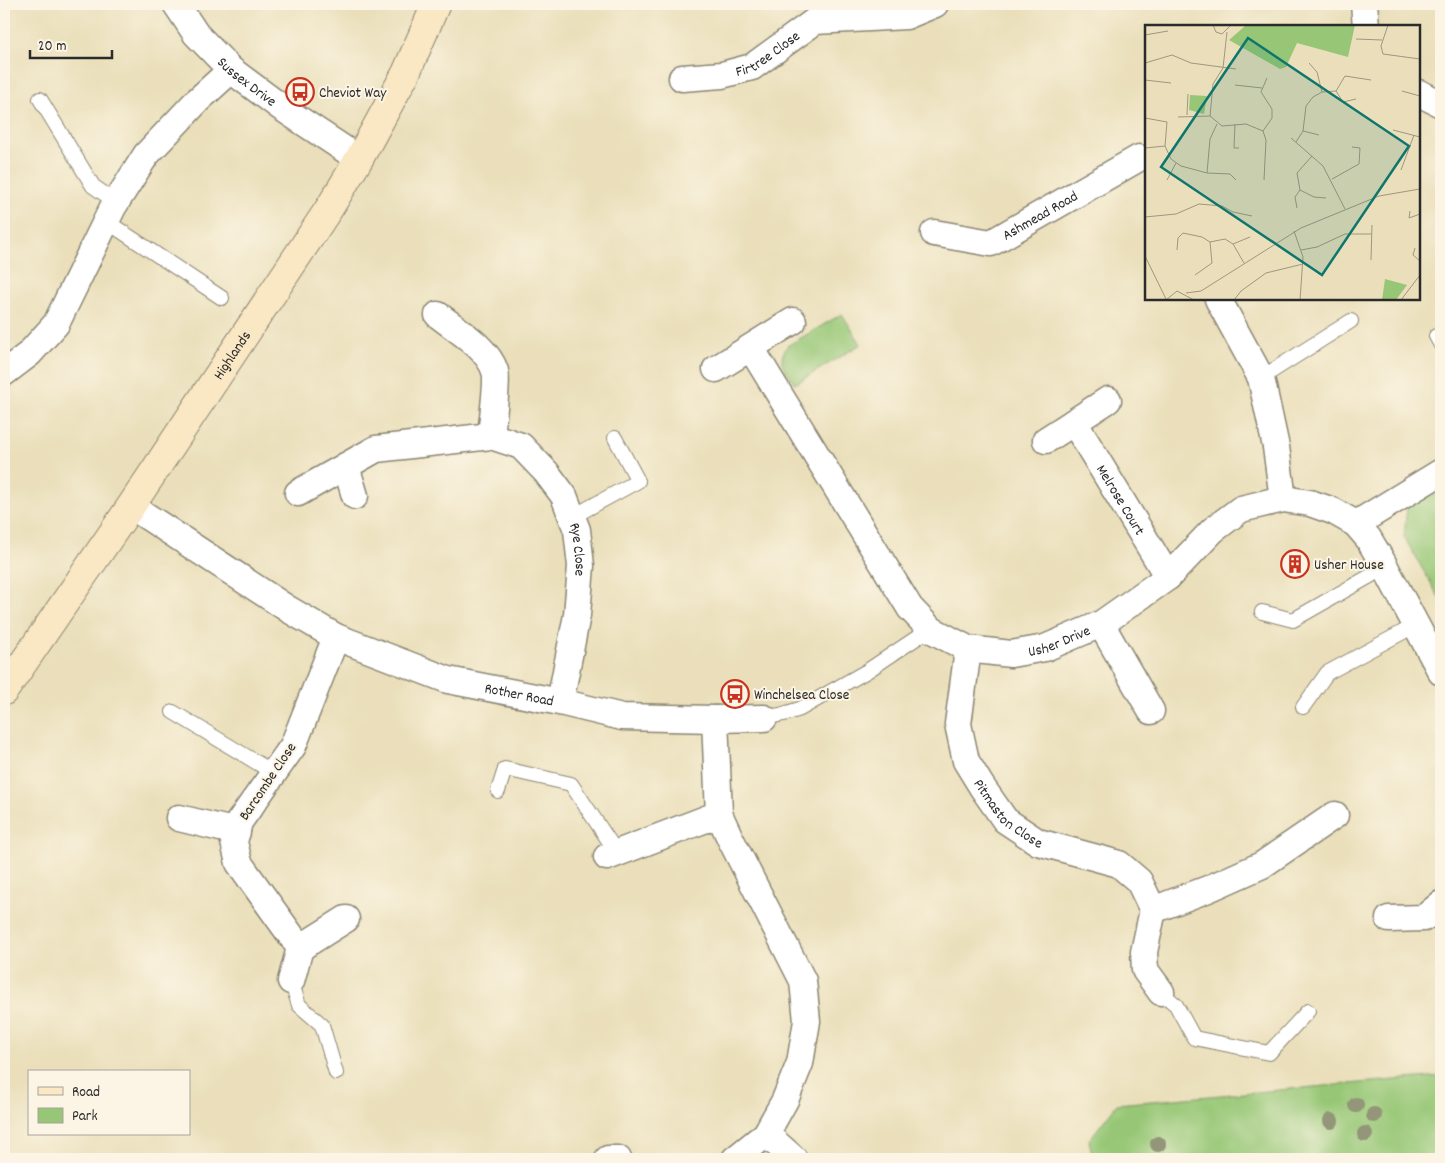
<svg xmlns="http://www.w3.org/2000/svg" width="1445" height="1163" viewBox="0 0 1445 1163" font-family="Dekko,sans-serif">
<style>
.green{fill:#97c776;stroke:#617950}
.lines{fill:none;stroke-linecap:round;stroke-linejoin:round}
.lane-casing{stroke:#8a8572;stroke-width:16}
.street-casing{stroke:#8a8572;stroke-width:29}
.secondary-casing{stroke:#8a8572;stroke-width:30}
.lane{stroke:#fff;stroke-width:14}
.street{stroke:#fff;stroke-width:26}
.secondary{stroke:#fae7c3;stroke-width:28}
.tree{fill:#939678}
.labels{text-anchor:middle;stroke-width:4;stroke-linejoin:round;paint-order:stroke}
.street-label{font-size:15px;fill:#2b2b2b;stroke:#fcf5e5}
.poi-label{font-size:15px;fill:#2b2b2b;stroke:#fcf5e5;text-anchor:start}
.inset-road{fill:none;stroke:#9e9781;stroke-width:1}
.view{fill:#0f766e;fill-opacity:0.15;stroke:#0f766e;stroke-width:2.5}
.inset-edge{fill:none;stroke:#2b2b2b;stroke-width:2.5}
</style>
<rect width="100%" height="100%" fill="#fcf5e5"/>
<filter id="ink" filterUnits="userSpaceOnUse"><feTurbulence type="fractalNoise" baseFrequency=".02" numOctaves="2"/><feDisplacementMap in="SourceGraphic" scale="10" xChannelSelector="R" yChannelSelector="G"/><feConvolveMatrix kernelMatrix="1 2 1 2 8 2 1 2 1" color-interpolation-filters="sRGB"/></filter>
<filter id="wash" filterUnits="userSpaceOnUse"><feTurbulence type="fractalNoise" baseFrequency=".0096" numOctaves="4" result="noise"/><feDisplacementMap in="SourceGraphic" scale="20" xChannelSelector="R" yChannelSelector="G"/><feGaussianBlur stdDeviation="1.12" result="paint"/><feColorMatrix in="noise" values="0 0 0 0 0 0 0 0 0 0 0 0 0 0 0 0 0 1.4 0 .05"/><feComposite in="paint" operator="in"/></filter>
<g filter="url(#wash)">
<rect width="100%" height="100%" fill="#eadfba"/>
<path class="green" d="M842 314 861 344 795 384C785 368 776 364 787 346Z
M1441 487V601L1404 537 1407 507Z
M1441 1076V1159H1093L1089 1140 1117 1104Z"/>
</g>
<g filter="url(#ink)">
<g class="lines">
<defs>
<path id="lane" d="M40 99 93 186 116 202
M106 221 222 298
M1436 336 1441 345
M1261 378 1351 321
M572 517 638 481 615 438
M1262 612 1293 620 1386 567
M1303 707 1327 673 1416 625
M173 712 274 773
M764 718 784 714 800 709 867 671 930 629
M498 791 505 769 571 784 617 853
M291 981 299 1005 322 1025 336 1073
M1161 992 1176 1005 1194 1038 1269 1053 1308 1011"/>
<g id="street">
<path id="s1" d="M176 4 196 34 231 70 282 108 359 159"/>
<path d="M1364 4 1366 26"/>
<path id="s2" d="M682 78 722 75 752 67 815 21 906 16 935 4"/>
<path d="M1419 93 1441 104"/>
<path id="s3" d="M934 233 991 243 1139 158"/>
<path d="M1218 299 1261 378 1276 447 1283 499"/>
<path id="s4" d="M438 315C456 329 488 348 495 371 498 380 492 424 491 436L521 446 546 472 564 496 577 530 581 566 577 615 560 702"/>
<path id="s5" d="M751 348 910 608 930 629 968 649 1011 654 1045 648 1101 624 1168 577 1213 530 1241 509 1283 499 1310 503 1333 511 1356 524 1368 538 1383 563 1441 672"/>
<path d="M716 369 793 321"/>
<path d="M4 373 29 354 56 324 113 207 146 155 197 101 231 70"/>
<path d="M1074 422 1108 400"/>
<path id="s6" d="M1046 440 1074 422 1168 577"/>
<path d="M346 466 355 496"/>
<path d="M298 493 376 449 491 436"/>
<path id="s7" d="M131 506 288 609 336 637 448 680 560 702 622 717 715 719 764 718"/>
<path d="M1356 524 1441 472"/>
<path d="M1101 624 1151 711"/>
<path d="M336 637 293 746 239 822 234 842 239 863 300 948 346 919"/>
<path id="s8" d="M968 649 958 724 966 761 982 787 1005 820 1038 842 1119 864 1139 881 1153 910 1144 952 1145 970 1161 992"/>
<path d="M715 719 719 814 730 838 803 981 807 1021 800 1063 785 1100 766 1134 735 1159"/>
<path d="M179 818 237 832"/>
<path d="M607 857 719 814"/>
<path d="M1153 910 1208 889 1262 865 1335 815"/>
<path d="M1389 919 1424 918 1441 904"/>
<path d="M291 981 300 948"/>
<path d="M766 1134 794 1159"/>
<path d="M608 1159H618"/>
</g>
<g id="secondary">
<path id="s9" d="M4 691 131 506 330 207 359 159 406 73 436 4"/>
</g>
</defs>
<use href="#lane" class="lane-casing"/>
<use href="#street" class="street-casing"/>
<use href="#secondary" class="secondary-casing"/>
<use href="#lane" class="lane"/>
<use href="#street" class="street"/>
<use href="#secondary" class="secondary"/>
</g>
<g class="tree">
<circle cx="1356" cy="1105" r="8"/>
<circle cx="1374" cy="1115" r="8"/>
<circle cx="1331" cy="1121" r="8"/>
<circle cx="1365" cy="1134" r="8"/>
<circle cx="1158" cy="1144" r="8"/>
</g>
</g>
<defs>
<symbol id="bus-ring" viewBox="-11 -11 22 22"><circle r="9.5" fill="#fcf5e5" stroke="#c8321e" stroke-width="1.5"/><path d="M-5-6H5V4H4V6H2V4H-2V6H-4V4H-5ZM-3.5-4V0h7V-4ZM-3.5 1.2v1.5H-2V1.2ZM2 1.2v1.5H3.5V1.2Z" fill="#c8321e"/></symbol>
<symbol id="building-ring" viewBox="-11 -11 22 22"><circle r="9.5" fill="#fcf5e5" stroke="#c8321e" stroke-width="1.5"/><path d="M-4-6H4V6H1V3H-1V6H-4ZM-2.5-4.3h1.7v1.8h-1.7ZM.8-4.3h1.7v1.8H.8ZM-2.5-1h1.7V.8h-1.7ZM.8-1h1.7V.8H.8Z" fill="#c8321e"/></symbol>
</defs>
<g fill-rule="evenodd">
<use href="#bus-ring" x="284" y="76" width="32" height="32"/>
<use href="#building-ring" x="1279" y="548" width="32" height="32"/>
<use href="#bus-ring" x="719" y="678" width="32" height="32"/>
</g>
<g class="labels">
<g class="street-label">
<text dy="5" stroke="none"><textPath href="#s2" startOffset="91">Firtree Close</textPath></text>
<text dy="5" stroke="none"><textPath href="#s1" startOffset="106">Sussex Drive</textPath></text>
<text dy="5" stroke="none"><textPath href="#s3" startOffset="114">Ashmead Road</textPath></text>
<text dy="5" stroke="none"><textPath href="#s9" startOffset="406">Highlands</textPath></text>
<text dy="5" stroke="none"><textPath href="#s6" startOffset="124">Melrose Court</textPath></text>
<text dy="5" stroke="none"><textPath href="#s4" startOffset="300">Rye Close</textPath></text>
<text dy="5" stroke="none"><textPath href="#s5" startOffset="470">Usher Drive</textPath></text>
<text dy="5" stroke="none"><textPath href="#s7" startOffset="436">Rother Road</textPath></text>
<text transform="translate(267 781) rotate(-56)" y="5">Barcombe Close</text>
<text dy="5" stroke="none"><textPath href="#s8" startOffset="182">Pitmaston Close</textPath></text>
</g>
<g class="poi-label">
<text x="319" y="97">Cheviot Way</text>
<text x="1314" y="569">Usher House</text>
<text x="754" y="699">Winchelsea Close</text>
</g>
</g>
<g transform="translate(1145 25)">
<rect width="275" height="275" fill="#eadfba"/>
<path d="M210 0 203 32 152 18 141 42 135 44 84 15 100 1ZM45 70 62 71 59 89 44 85ZM240 254 262 260 251 275H237Z" fill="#97c776"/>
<path class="inset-road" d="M68 0 71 7 77 9 86 0M243 0 236 21 238 29 275 34M82 7 78 43 68 59 65 91 77 101 101 99 118 106 121 115 119 155M0 10 23 6M211 14 237 15M0 38 27 30 46 38 91 44M164 38 172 47 177 67M0 55 26 58M90 60 117 63M191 66 198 77 211 74M257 66 275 71M42 90 43 69M33 92 65 91M0 93 22 97 20 121M90 99 89 123H94M248 105 275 112M118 106 127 93V84L116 67 122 53M158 106 174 110M146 113 178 141 200 184M151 117 158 106 161 81 168 72 177 67 191 66 200 51 226 55M20 121 26 134 36 141 62 148 65 114 72 99M0 123 20 121M256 145 269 110M62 148 85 149 91 155M187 154 214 139 215 123 207 122M22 155 31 138M155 165 169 172 181 173M152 183 150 172 155 165 152 148 167 131M265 186 264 193 275 189M0 192 31 189 54 179 77 181 88 187 107 191M149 206 158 232 155 275M88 219 105 212M270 223 268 230 275 236M32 225 33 213 38 208 57 212 65 217 80 214 88 219 99 238M156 225 172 222 200 209H226M0 231 21 274M226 235 227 200M50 250 67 238 65 217M41 268 56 266 156 203 234 171 275 164M21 275 32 266 49 275M89 275 96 266 121 248 158 239M256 275 275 250"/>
<path class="view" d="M103 13 264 121 177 250 16 142Z"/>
<rect width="275" height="275" class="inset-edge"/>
</g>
<rect width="1445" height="1163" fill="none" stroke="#fcf5e5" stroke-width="20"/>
<rect x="28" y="1070" width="162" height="65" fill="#fcf5e5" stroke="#a8a49b"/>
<rect x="38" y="1087" width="25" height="8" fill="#fae7c3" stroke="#a8a49b"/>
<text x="72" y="1096" font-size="15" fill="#2b2b2b">Road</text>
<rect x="38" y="1108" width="25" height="15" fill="#97c776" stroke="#a8a49b"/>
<text x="72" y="1120" font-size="15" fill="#2b2b2b">Park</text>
<path d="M30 50v8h82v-8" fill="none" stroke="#2b2b2b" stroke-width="2.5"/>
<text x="38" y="50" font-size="15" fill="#2b2b2b" stroke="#fcf5e5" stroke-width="4" paint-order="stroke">20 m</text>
</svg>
